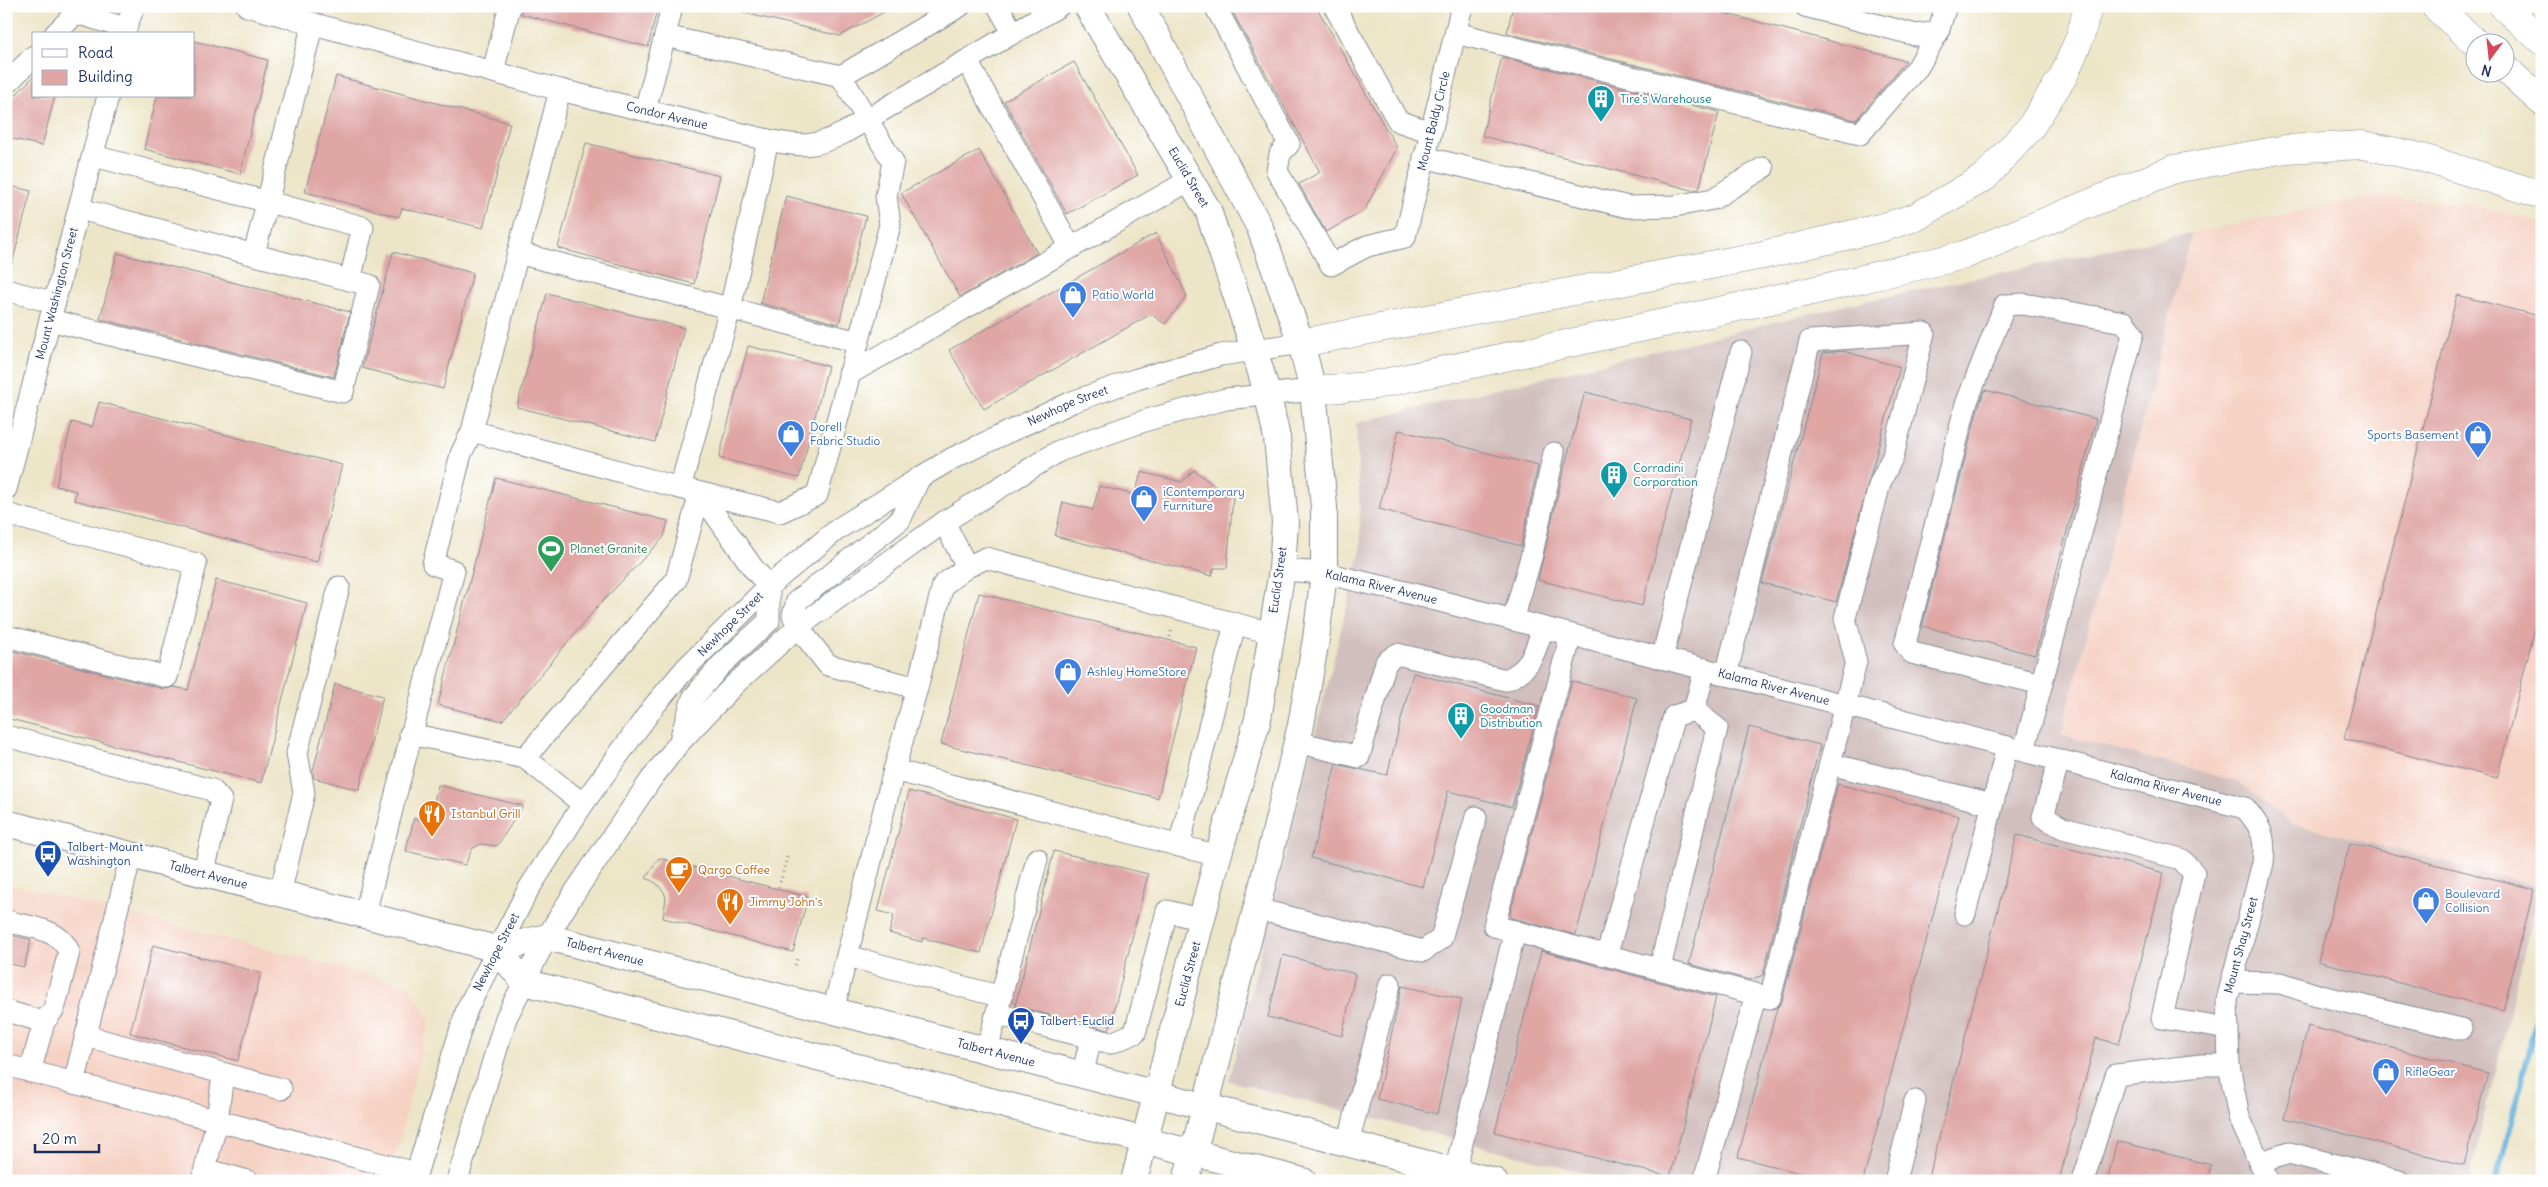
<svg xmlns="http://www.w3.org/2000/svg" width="2548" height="1187" viewBox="0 0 2548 1187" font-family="Delius,sans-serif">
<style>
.built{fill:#f6d2c4}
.industrial{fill:#d1bfbe}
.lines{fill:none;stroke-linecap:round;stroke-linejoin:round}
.stream{stroke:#5eaed9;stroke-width:6}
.building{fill:#dfa6a4}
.minor-casing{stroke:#848a93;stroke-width:23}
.major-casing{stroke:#848a93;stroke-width:28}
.highway-casing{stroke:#848a93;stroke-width:29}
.path{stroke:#848a93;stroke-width:3;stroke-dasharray:1 4;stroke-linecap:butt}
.minor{stroke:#fff;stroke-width:21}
.major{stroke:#fff;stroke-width:26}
.highway{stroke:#fff;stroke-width:28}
.labels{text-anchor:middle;stroke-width:4;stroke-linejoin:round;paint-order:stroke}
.culture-label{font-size:12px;fill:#0d838f;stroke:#fff;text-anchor:start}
.street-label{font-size:12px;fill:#1b2f5e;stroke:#fff}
.shop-label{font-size:12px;fill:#366cbe;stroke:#fff;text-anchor:start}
.leisure-label{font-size:12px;fill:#27864d;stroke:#fff;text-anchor:start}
.food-label{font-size:12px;fill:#c56008;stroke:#fff;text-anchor:start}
.transit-label{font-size:12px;fill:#164399;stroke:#fff;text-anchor:start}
</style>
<rect width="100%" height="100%" fill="#fff"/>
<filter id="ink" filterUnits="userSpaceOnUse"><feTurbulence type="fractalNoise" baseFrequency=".02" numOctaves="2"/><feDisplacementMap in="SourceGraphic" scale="10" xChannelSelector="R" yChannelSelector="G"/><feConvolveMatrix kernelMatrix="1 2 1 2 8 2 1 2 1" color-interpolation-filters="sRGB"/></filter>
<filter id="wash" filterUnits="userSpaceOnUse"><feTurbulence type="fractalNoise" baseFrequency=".0096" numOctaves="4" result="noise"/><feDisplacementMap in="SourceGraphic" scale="20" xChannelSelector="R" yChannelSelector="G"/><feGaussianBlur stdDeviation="1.12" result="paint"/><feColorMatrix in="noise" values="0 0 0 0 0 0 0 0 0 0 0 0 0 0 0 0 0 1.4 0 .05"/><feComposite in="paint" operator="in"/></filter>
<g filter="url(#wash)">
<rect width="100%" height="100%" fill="#ede5c8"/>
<path class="built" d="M2376 196 2476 205 2542 223V877L2540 886 2294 824 2237 781 2060 735 2191 233Z
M6 883 409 985 430 1018 389 1181H6Z
M2542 1139V1181H2532Z"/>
<path class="industrial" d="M2191 233 2061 735 2237 781 2294 824 2540 886 2469 1181H1616L1229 1081 1361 549 1356 423 1841 306Z"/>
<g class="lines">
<path class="stream" d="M2496 1181 2542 997"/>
</g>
<g id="blocks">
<path class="building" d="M522 6H658L648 47 521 14Z
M744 6H895L840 36 744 13Z
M1229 6H1316L1397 148 1364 211 1326 232 1299 184 1320 172Z
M1513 6H1697L1906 61 1856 120 1507 33Z
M194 41 268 60 240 174 144 149 157 96H194Z
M1502 57 1719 112 1699 189 1692 190 1482 136Z
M1074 62 1138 175 1067 214 1004 101Z
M34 76V96H55L42 146 6 137V105Z
M336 76 510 123 483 228 402 208 399 217 305 192Z
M586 143 720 176 694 284 558 248Z
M979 150 1037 253 960 297 901 193Z
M6 185 31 191 12 264 6 263Z
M786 196 866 216 839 324 760 303Z
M1156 233 1187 296 1165 324 1151 314 984 409 949 350Z
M393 252 473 273 443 389 362 368Z
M117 253 350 312 334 377 100 319Z
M547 293 684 328 655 442 517 407Z
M2457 295 2542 317V601L2497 778 2344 739Z
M748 346 828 366 799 478 719 458Z
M1843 351 1900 367 1836 602 1762 583 1823 353Z
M1985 390 2096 419 2035 655 1922 626 1978 408Z
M1585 392 1691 419 1642 606 1538 580 1563 472Z
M99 402 342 465 317 562 74 500 76 491 56 486 72 422 92 427Z
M1399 430 1538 466 1521 546 1379 509Z
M1194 470 1216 487 1215 492 1233 497 1227 568H1214L1212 576 1055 536 1063 502 1093 510 1099 486 1135 495 1141 472 1182 482Z
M496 478 668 521 664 537 596 608 502 721 438 705Z
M216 580 307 603 261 783 6 718V678L13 651 164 689 174 687 188 690Z
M979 593 1196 647 1158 798 941 744Z
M1413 673 1539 706 1512 807 1448 791 1423 887 1311 858 1336 764 1387 775Z
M1572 681 1637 698 1576 935 1511 918 1510 914Z
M335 684 383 696 359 790 314 778 313 771Z
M1749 727 1820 745 1763 975 1750 980 1689 964Z
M1838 784 1959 816 1863 1181H1830L1738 1157 1777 1008 1782 1001Z
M438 785 523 806 497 846 481 844 472 849 465 865 406 851 414 818 429 822Z
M909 791 1016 819 981 953 923 938 922 942 889 933 894 915 878 911Z
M2017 835 2164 873 2119 1044 2096 1038 2059 1181H1928Z
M2350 843 2534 889 2503 1011 2318 961Z
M1054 851 1148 874 1109 1030 1015 1006Z
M659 858 808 897 793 952 663 918 666 898 664 892 656 883 646 878Z
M6 934 31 940 24 967 6 963Z
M153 945 261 973 238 1061 130 1033Z
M1541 951 1716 997 1670 1177 1495 1132Z
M1283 955 1355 974 1342 1036 1268 1017Z
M1402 986 1462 999 1437 1114 1377 1099Z
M2308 1026 2488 1073 2464 1165 2284 1118Z
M2117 1141 2211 1165 2207 1181H2107Z"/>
</g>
</g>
<g filter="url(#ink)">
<use href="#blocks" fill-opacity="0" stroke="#848a93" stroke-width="1"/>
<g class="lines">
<defs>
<g id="minor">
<path id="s1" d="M247 6 560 90 768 140C801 147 814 148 844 133L1059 6"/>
<path d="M998 6 1013 33"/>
<path id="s2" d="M1215 6 1289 144 1280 154 1277 171 1331 265 1367 246 1405 237 1462 6"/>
<path d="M1334 6 1398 121 1431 132"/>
<path d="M1805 6 1916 35 1938 32 1946 6"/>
<path d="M1456 33 1860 134 1918 67 1938 32"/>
<path d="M55 34 73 16 83 15 125 28"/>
<path d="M124 34 134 6"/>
<path d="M665 36 672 6"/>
<path d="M967 61 1071 248"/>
<path d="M493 71 510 6"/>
<path d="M6 84 34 56"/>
<path d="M645 110 665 36 841 76 960 6"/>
<path d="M94 156 363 227 350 280"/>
<path d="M1424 157 1628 207 1675 206 1713 199 1763 168"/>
<path d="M518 253 858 342"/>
<path d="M254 254 313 23"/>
<path d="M6 290 55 303"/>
<path d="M50 320 343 392 369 285 80 209"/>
<path d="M849 374 1190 180"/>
<path d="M472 431 560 90"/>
<path d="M920 477 900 520 797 601 793 615 798 627 828 665 917 688 943 585 967 567 986 558 1271 633"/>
<path d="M680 488 730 309 768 140"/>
<path id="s3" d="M6 489 108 96"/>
<path d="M6 514 196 564 167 677 6 636"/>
<path d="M944 522 967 567"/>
<path id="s4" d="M1282 570 1324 573 1393 589 2245 808C2262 828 2266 837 2263 863L2227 1000 2229 1065 2239 1117 2268 1181"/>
<path d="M1513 620 1532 554 1554 453"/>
<path d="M1571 635 1494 926 1770 998 1856 662 1845 618 1880 483 1893 456 1924 333 1810 341 1726 675"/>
<path d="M1662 658 1741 352"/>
<path d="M1694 710 1705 669"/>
<path d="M410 734 525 758 583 804"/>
<path d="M6 736 212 790 221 800 203 875"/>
<path d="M681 736 693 698 721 665 769 621V586L753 568 700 493"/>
<path d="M1297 742 1359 757 1386 662 1397 654 1506 680C1532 669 1534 653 1543 628"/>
<path d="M2024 751 2133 334 2124 322 2023 304 2005 305 1966 404 1905 644 1912 653 2042 684"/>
<path d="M525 758 676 580 700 493"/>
<path d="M2059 760 2043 817 2063 828 2181 859 2194 873 2162 1018 2228 1029"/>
<path d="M1830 764 1992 804"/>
<path d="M894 770 917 688"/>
<path d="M1179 846 1235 624"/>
<path d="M280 894 304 793 297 753 339 587"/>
<path d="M1257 909 1423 951 1441 939 1476 817"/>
<path d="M1965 914 2007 747"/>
<path d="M364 917 454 571 433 564 461 454 472 431 680 488 780 512 817 495 890 225 886 196 893 162 841 76"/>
<path d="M6 921C28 927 60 928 69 952L54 1009 44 1022"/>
<path d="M1607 954 1674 716 1694 710 1717 728 1660 968"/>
<path d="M847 956 1002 997"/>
<path d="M2232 982 2281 983 2317 995 2461 1029"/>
<path d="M6 1011 44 1022 30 1072"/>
<path d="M833 1011 894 770 1218 856"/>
<path d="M997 1014 1111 1043 1135 1033 1167 911 1202 920"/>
<path d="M86 1036 281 1089"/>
<path d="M987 1050 1037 859"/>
<path d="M6 1065 416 1173"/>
<path d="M1082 1077 1091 1038"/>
<path d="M74 1083 131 855"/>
<path d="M1348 1143 1390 984"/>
<path d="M2261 1162 2289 1153 2399 1181"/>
<path d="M205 1169 248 1181"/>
<path d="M1455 1171 1515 931"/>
<path d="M202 1181 217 1121 223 1074"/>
<path id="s5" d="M414 1181 467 1009 528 890 583 804 654 706 686 668 769 586 838 529 921 477 953 458 1072 402 1137 379 1221 355 1301 343"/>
<path d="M457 1181 506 1018 547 937 571 898 650 781 679 743 735 684 798 627 944 522 1059 451 1147 420 1226 399 1313 390"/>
<path d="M1704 1181 1756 994"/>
<path d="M1895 1181 1915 1101"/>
<path d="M2083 1181 2116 1075 2201 1065H2229"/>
</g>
<g id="major">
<path id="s6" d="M1087 6 1208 210 1254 349 1268 396 1277 438 1285 522 1282 570 1258 719 1218 856 1134 1181"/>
<path d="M1141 6 1260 228 1301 343 1313 390 1324 507V573L1316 639 1301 725 1263 883 1186 1181"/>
<path id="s7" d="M6 823 497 949 547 937 1494 1181"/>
<path d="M497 949 524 982 1303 1181"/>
</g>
<path id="highway" d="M2435 6 2476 43
M2503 6 2542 41
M2506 69 2542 102
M1301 343 1763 255 1884 227 1916 217 1985 177 2030 128 2064 75 2080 37 2088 6
M1313 390 1370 386 1803 293 1964 255 2174 169 2286 149 2363 145 2420 157 2542 195"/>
</defs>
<use href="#minor" class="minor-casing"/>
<use href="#major" class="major-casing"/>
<use href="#highway" class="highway-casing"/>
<path class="path" d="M6 8 8 6
M1170 637 1172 628
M779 887 788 854
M795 965 798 956"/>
<use href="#minor" class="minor"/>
<use href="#major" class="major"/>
<use href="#highway" class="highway"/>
</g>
</g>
<defs>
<symbol id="building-pin" viewBox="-11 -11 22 30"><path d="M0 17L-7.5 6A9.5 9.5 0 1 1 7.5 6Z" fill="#0f9aa8" stroke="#fff"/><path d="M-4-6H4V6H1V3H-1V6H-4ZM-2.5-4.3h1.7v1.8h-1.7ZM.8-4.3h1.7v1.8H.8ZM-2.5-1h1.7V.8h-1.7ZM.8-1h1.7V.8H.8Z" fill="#fff"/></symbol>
<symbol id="shop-pin" viewBox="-11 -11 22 30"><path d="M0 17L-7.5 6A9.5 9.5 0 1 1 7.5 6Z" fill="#3f7fe0" stroke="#fff"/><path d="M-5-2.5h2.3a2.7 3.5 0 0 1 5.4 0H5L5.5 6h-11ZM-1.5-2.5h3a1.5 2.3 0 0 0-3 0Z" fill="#fff"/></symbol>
<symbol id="stadium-pin" viewBox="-11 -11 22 30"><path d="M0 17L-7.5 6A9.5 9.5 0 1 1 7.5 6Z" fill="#2e9e5b" stroke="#fff"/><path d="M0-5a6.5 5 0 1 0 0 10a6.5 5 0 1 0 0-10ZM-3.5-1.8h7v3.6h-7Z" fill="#fff"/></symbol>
<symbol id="restaurant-pin" viewBox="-11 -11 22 30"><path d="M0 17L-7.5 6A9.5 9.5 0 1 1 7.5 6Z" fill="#e8710a" stroke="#fff"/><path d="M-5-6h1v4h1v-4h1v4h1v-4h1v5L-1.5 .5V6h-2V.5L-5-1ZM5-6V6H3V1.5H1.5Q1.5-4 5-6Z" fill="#fff"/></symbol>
<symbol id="bus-pin" viewBox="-11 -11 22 30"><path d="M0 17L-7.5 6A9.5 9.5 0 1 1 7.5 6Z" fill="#1a4fb4" stroke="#fff"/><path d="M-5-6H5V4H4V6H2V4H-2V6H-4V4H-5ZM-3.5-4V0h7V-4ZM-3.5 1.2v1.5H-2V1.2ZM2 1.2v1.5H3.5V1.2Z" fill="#fff"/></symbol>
<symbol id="cafe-pin" viewBox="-11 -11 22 30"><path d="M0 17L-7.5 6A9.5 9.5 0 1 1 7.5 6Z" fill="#e8710a" stroke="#fff"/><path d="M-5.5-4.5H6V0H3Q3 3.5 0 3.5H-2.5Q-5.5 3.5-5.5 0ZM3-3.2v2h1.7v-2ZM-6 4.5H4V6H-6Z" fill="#fff"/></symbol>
</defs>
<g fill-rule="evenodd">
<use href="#building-pin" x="1585" y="83" width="32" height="43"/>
<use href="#shop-pin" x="1057" y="279" width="32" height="43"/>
<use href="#shop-pin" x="775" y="418" width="32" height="43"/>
<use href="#shop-pin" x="2462" y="419" width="32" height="43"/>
<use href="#building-pin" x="1598" y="459" width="32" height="43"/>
<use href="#shop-pin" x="1128" y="483" width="32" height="43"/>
<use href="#stadium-pin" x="535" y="533" width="32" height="43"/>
<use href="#shop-pin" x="1052" y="656" width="32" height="43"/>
<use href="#building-pin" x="1445" y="700" width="32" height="43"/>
<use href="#restaurant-pin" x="416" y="798" width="32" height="43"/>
<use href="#bus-pin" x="32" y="838" width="32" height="43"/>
<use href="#cafe-pin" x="663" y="854" width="32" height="43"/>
<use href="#shop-pin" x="2410" y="885" width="32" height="43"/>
<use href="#restaurant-pin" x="714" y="886" width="32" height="43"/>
<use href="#bus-pin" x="1005" y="1005" width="32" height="43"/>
<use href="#shop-pin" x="2370" y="1056" width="32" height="43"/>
</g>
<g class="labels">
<g class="culture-label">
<text x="1620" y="103">Tire's Warehouse</text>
<text x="1633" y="472">Corradini<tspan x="1633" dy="14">Corporation</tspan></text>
<text x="1480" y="713">Goodman<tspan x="1480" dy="14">Distribution</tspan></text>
</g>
<g class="street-label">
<text dy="4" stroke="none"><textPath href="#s1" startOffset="434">Condor Avenue</textPath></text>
<text dy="4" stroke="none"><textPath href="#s2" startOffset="495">Mount Baldy Circle</textPath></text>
<text dy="4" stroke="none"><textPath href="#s6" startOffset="199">Euclid Street</textPath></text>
<text dy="4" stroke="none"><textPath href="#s3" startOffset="202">Mount Washington Street</textPath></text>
<text dy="4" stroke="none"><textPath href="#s5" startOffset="1054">Newhope Street</textPath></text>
<text transform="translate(1278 580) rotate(-82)" y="4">Euclid Street</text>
<text dy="4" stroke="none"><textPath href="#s4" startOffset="101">Kalama River Avenue</textPath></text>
<text dy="4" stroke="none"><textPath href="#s5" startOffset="649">Newhope Street</textPath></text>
<text dy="4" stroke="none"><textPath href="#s4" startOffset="506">Kalama River Avenue</textPath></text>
<text dy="4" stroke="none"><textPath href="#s4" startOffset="911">Kalama River Avenue</textPath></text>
<text dy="4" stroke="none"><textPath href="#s7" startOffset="209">Talbert Avenue</textPath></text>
<text transform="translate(2241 945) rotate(-75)" y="4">Mount Shay Street</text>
<text dy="4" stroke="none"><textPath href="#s7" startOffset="618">Talbert Avenue</textPath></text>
<text dy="4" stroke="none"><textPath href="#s5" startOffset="244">Newhope Street</textPath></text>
<text transform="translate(1188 974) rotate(-75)" y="4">Euclid Street</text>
<text dy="4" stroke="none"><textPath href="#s7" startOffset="1022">Talbert Avenue</textPath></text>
</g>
<g class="shop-label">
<text x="1092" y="299">Patio World</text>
<text x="810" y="431">Dorell<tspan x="810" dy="14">Fabric Studio</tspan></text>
<text x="2459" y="439" text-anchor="end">Sports Basement</text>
<text x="1163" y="496">iContemporary<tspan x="1163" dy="14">Furniture</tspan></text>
<text x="1087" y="676">Ashley HomeStore</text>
<text x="2445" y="898">Boulevard<tspan x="2445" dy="14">Collision</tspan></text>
<text x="2405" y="1076">RifleGear</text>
</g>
<g class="leisure-label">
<text x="570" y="553">Planet Granite</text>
</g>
<g class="food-label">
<text x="451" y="818">Istanbul Grill</text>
<text x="698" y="874">Qargo Coffee</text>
<text x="749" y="906">Jimmy John's</text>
</g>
<g class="transit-label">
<text x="67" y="851">Talbert-Mount<tspan x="67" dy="14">Washington</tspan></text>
<text x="1040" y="1025">Talbert-Euclid</text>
</g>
</g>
<rect width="2548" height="1187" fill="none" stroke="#fff" stroke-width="25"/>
<rect x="32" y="32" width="162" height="65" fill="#ffffff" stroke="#a4acbf"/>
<rect x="42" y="49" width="25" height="8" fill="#ffffff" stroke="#a4acbf"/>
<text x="78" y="58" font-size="15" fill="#1b2f5e">Road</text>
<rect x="42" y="70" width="25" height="15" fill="#dfa6a4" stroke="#a4acbf"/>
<text x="78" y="82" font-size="15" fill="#1b2f5e">Building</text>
<g transform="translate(2490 58) rotate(195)"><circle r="24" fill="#ffffff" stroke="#a4acbf"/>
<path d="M0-4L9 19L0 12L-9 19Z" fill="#d1495b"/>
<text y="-8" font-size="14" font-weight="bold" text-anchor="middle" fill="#1b2f5e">N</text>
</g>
<path d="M35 1144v8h64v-8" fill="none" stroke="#1b2f5e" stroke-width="2.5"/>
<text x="42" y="1144" font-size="15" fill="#1b2f5e" stroke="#ffffff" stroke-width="4" paint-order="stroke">20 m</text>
</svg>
